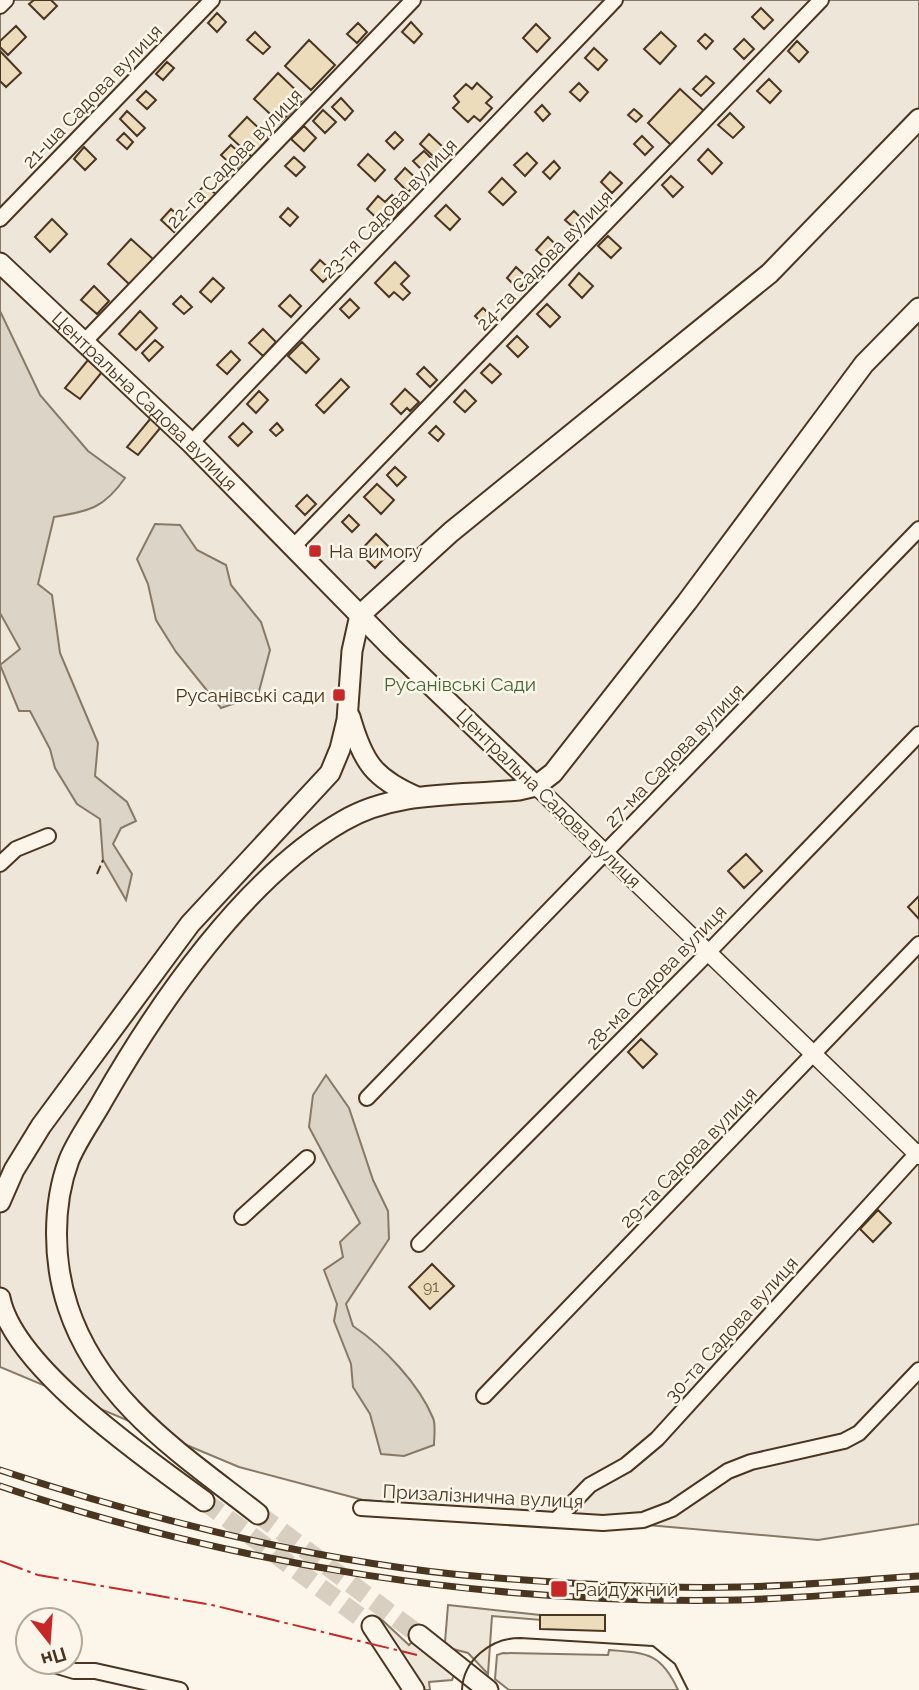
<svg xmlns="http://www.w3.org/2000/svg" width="919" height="1690" viewBox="0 0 919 1690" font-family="Raleway,sans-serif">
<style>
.green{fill:#ede6d9;stroke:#887966;stroke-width:2}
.water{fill:#dcd4c6;stroke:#887966;stroke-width:2}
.building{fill:#ecdcbc;stroke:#4a3520;stroke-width:2}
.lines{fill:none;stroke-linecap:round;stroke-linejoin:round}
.secondary-tunnel{stroke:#d8cfc1;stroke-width:19;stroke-dasharray:19 10;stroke-linecap:butt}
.minor-casing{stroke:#4a3520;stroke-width:18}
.tertiary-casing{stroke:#4a3520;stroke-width:19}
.secondary-casing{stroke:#4a3520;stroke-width:23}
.minor{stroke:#fbf6e9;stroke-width:14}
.tertiary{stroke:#fbf6e9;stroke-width:16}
.secondary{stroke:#fbf6e9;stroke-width:19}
.tram{stroke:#4a3520;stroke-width:2}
.rail-casing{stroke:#4a3520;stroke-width:7}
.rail{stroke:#fbf6e9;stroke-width:4.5;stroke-dasharray:13;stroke-linecap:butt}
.fence{stroke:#4a3520;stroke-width:2;stroke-dasharray:9 3.5;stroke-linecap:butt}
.power{stroke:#c62828;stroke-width:2;stroke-dasharray:24 5 3.5 5;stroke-linecap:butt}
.poi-dot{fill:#c62828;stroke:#fbf6e9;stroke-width:2.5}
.labels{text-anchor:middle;stroke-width:5;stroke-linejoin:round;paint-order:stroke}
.number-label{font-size:16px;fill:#725f47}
.street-label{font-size:19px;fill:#4a3520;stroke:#fbf6e9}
.poi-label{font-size:19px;fill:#4a3520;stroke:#fbf6e9;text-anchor:start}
.park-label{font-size:19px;fill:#436837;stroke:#fbf6e9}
</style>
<rect width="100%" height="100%" fill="#fbf6e9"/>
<path class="green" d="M0 0H919V1524L818 1540 363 1500 239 1467 0 1367Z
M448 1605 540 1615 541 1620 492 1616 488 1674 468 1653 453 1649 445 1642Z
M380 1618 409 1645 417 1637 456 1671 452 1680 429 1682 430 1690H420L375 1623Z
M609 1650C647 1653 661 1653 678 1690H509L495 1679 497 1655 503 1653 608 1655Z"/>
<path class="water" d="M0 311 40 395 88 451 125 478C104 508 90 511 54 517L38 584 52 595 60 653 98 743 95 776 127 802 136 821 121 828 113 844 132 874 126 900 103 860 100 819 77 804 55 768 50 749 30 711H19L0 665 20 649 0 613Z
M155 524 180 525 197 550 226 565 231 585 261 622 270 650 258 695 221 708 176 652 156 620 148 584 137 559Z
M326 1075 349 1108 373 1180 388 1211 389 1239 346 1304 353 1326C383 1346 419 1384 433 1418 436 1425 434 1437 434 1445L404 1456 381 1454 370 1414 353 1387 351 1364 334 1321 337 1304 324 1270 343 1257 340 1242 360 1223 309 1127 313 1095Z"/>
<path class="building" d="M34 0H51L57 6 44 19 29 4Z
M761 8 773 20 764 29 752 17Z
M217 13 226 22 217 32 208 23Z
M411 22 422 34 414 43 402 32Z
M358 23 367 32 357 43 347 34Z
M536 24 550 38 537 52 523 38Z
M16 26 26 37 8 55 0 47V41Z
M255 32 270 47 263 54 247 40Z
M661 32 676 46 660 64 644 49Z
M705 34 713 41 706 49 698 41Z
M744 39 754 49 744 59 734 49Z
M309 40 335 65 311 90 285 66Z
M797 41 808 52 799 62 788 51Z
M594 48 607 60 598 70 585 58Z
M0 51 21 73 6 87 0 81Z
M167 62 174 68 163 80 156 74Z
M278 73 304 98 280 123 254 99Z
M706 76 714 83 701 96 693 89Z
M769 79 781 91 770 103 757 91Z
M477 83 492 97 486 103 492 108 480 121 474 116 468 122 453 108 459 102 454 96 466 84 472 89Z
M579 83 588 92 580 101 570 92Z
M680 89 704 111 671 145 648 123Z
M146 91 156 100 147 109 137 100Z
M341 98 353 111 345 120 332 107Z
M542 105 550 114 543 121 535 112Z
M634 109 642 116 636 122 628 115Z
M323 110 336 122 325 133 313 121Z
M127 111 145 128 137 136 120 119Z
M730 113 744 127 733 138 718 125Z
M247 117 269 138 252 157 229 136Z
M304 126 316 138 304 151 291 139Z
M395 132 403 140 394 149 386 141Z
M124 133 133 142 127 149 117 140Z
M429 134 444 148 435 158 420 144Z
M642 136 653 147 645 155 634 144Z
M231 145 245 158 236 169 221 155Z
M84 147 96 159 85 170 74 159Z
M708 149 722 163 712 174 698 160Z
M424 151 436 163 426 174 413 161Z
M527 153 537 163 525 176 514 165Z
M368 154 385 170 375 181 358 165Z
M294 157 305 167 296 176 285 166Z
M554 161 560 168 550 179 543 172Z
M405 168 419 181 408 192 395 179Z
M610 172 622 183 612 193 601 182Z
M671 176 683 187 673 197 662 185Z
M502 178 516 192 503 205 489 192Z
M205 185 217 195 207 205 196 194Z
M392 195 403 207 387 228 367 209 378 196 385 202Z
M446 205 460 219 450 230 435 216Z
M288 208 298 217 290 226 280 217Z
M171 209 184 221 174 232 161 220Z
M574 211 581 218 573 227 565 220Z
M52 219 67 234 50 252 35 237Z
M608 236 621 248 611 258 598 246Z
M548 237 559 248 547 260 536 250Z
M131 239 153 259 130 285 108 264Z
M320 260 333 272 323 282 311 270Z
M395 262 409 276 401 284 410 293 403 300 394 292 389 297 375 283Z
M516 267 529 279 518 289 507 278Z
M579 273 593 286 582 298 569 285Z
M213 278 224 288 211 302 200 292Z
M94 286 109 301 97 314 81 300Z
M290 295 301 306 291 317 279 306Z
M181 296 192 307 184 314 173 304Z
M350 299 359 308 349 318 340 309Z
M547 304 560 317 550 327 537 314Z
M483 308 492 317 484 325 475 316Z
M140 311 157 328 136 350 119 334Z
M263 329 276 342 263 356 249 343Z
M517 336 528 347 518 357 507 346Z
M155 340 163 347 149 361 142 353Z
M302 342 319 359 306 373 288 356Z
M231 351 240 360 227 374 217 365Z
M88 360 102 372 80 399 65 388Z
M490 364 501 374 492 383 481 373Z
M424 367 437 380 430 387 417 374Z
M341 379 349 387 324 413 316 405Z
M405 389 419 402 410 411 407 408 401 414 391 404Z
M465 390 476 401 465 412 454 402Z
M259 391 268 400 256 413 247 404Z
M151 418 161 427 138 455 127 447Z
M243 423 252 432 238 446 229 437Z
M277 423 283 430 276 436 270 430Z
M436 426 444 434 438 441 429 433Z
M395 467 406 477 397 486 387 475Z
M377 484 394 500 381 514 364 497Z
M307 495 316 504 305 515 296 506Z
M349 515 359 525 352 532 342 522Z
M376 534 392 550 375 568 359 552Z
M746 854 762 871 744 888 728 871Z
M919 896V919L908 907Z
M641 1039 657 1054 643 1068 628 1052Z
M878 1210 891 1223 873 1242 860 1229Z
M432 1264 454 1286 430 1309 409 1287Z
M540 1615H605V1631L540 1629Z"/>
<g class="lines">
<path class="secondary-tunnel" d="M204 1501 372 1626
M258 1514 419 1635"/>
<defs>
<path id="minor" d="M0 6 6 0
M0 219 212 0
M83 343 413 0
M191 443 615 0
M294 546 821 0
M0 864 16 849 48 836
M367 1098 919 529
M242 1217 307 1158
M419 1244 699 962 919 734
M484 1396 919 944
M361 1508 603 1523 643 1520 672 1509 728 1471 751 1462 844 1441 859 1433 919 1370
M558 1518 590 1485 626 1465 657 1439 919 1151
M44 1662 74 1671H95L180 1690"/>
<path id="tertiary" d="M536 786 919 1156"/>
<g id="secondary">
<path id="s1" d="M0 263 191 443 392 648 536 786"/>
<path d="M350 717C363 762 373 778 417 797"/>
<path d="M0 1202 14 1170 41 1126 190 924 330 773 340 749 347 720 352 651 360 615 451 532 770 273 919 119"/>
<path d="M0 1298C14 1368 147 1459 204 1501"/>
<path d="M258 1514C183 1455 99 1402 68 1307 53 1262 52 1205 69 1160 77 1140 92 1120 103 1100 158 1004 245 877 343 821 395 790 461 796 519 790L536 786 553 773 687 602 864 364 919 308"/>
<path d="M372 1626 414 1690"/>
<path d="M419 1635 488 1690"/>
</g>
</defs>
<use href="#minor" class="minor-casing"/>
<use href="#tertiary" class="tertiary-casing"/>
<use href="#secondary" class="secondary-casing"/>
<use href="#minor" class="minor"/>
<use href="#tertiary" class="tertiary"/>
<use href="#secondary" class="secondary"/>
<path class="tram" d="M462 1690C463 1660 491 1638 520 1638L653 1646 675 1664 688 1690"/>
<defs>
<path id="rail" d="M0 1470C152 1520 325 1564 485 1577 569 1584 655 1589 739 1587 799 1586 859 1580 919 1576
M0 1486C236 1566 490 1605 739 1600 799 1598 859 1593 919 1589"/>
</defs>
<use href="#rail" class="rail-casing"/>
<use href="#rail" class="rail"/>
<path class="fence" d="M97 874 103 860"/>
<path class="power" d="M0 1561 38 1575 212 1605 417 1655"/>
</g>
<g class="poi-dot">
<rect x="308" y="544" width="14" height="14" rx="3.5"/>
<rect x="332" y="688" width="14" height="14" rx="3.5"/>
<rect x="550" y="1580" width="18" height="18" rx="3.5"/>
</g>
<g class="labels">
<g class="number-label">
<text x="431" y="1292">91</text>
</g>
<g class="street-label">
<text transform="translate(92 96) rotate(-46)" y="7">21-ша Садова вулиця</text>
<text transform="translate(234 158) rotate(-46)" y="7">22-га Садова вулиця</text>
<text transform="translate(389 208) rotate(-46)" y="7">23-тя Садова вулиця</text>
<text transform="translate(544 260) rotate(-46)" y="7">24-та Садова вулиця</text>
<text dy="7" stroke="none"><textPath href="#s1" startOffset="200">Центральна Садова вулиця</textPath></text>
<text transform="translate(674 755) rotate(-46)" y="7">27-ма Садова вулиця</text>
<text transform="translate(549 798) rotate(44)" y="7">Центральна Садова вулиця</text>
<text transform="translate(656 977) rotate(-46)" y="7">28-ма Садова вулиця</text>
<text transform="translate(688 1157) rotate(-46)" y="7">29-та Садова вулиця</text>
<text transform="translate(731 1329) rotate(-48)" y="7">30-та Садова вулиця</text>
<text transform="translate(483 1496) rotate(3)" y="7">Призалізнична вулиця</text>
</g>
<g class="poi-label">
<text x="329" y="558">На вимогу</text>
<text x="325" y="702" text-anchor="end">Русанівські сади</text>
<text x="575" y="1596">Райдужний</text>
</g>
<g class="park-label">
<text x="460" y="691">Русанівські Сади</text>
</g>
</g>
<g transform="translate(49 1641) rotate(163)"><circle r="33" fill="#fbf6e9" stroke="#b4a999" stroke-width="2"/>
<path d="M0-5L12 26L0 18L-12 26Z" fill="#c62828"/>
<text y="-10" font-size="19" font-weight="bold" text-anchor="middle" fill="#4a3520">Пн</text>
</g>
</svg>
